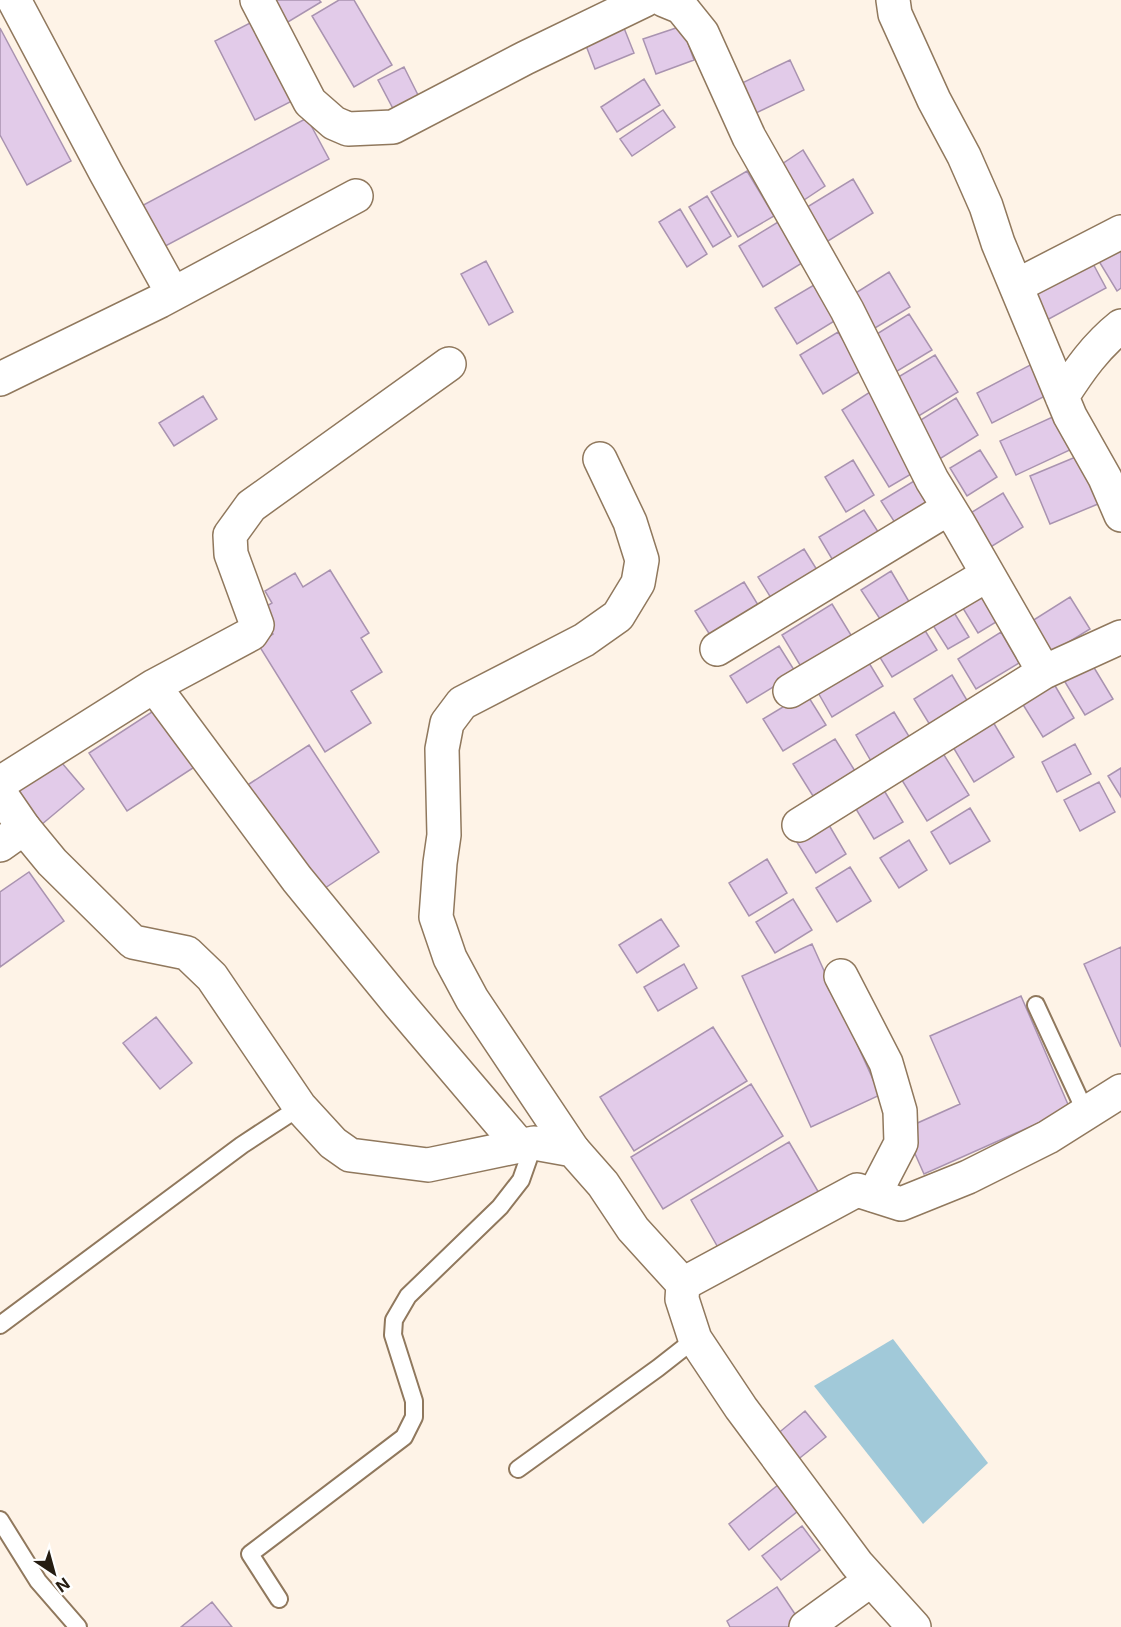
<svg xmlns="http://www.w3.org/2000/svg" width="1121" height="1627" viewBox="0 0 1121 1627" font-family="Inter,sans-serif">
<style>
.water{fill:#a1c9d9}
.building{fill:#e2cbe9;stroke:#a993b0;stroke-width:1.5}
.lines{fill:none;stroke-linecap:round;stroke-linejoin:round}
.service-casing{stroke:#90785d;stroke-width:20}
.minor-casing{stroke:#90785d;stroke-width:36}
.tertiary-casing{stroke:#90785d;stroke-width:36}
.service{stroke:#fff;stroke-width:16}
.minor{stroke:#fff;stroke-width:33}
.tertiary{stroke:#fff;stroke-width:33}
</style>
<rect width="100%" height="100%" fill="#fef3e7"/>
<path class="water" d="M893 1339 988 1463 923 1524 814 1386Z"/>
<path class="building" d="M261 0H319L321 2 278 28Z
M339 0H354L392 65 354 87 312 16Z
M252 22 292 101 255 120 215 41Z
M682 26 694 60 656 74 643 39Z
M0 28 71 161 27 185 0 135Z
M624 28 634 53 595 69 585 43Z
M790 60 804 90 754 114 740 84Z
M404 67 424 107 399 120 378 80Z
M644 79 660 105 617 132 601 107Z
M663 110 675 127 632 156 620 139Z
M307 118 329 159 156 251 134 210Z
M803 150 825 186 801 202 779 166Z
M747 171 774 216 738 237 711 192Z
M853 179 873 213 820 246 799 212Z
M707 196 731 236 713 247 689 207Z
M680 209 707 254 687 267 659 222Z
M778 222 802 263 763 287 739 246Z
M1121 244V288L1117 291 1097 258Z
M1091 260 1106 288 1047 320 1031 292Z
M486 261 513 312 489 325 461 274Z
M889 272 910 307 875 328 854 294Z
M814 285 836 320 797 344 775 308Z
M909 314 932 350 894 373 872 337Z
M838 332 862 370 823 394 800 355Z
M935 355 958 392 917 417 895 379Z
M1036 362 1051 393 992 423 977 393Z
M870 392 918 470 889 487 842 410Z
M203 396 217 419 174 446 159 423Z
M956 398 978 435 938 460 916 423Z
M1057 415 1072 449 1016 475 1000 441Z
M980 450 997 477 967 496 950 468Z
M1078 456 1098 504 1050 524 1030 476Z
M853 460 874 495 846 512 825 477Z
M919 478 938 509 901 532 881 501Z
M1003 493 1023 527 989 548 969 514Z
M864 510 884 541 838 569 819 537Z
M804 549 822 578 776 606 758 577Z
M330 570 369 633 361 638 382 672 351 691 371 723 325 752 258 644 273 634 259 611 272 603 265 591 295 573 303 587Z
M891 571 911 605 882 622 861 590Z
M744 582 763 613 715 643 695 611Z
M982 586 1001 619 978 633 958 600Z
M1070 597 1090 629 1051 653 1032 621Z
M832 604 854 640 803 670 782 635Z
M950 606 969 637 948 649 929 619Z
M921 624 937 650 892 677 876 651Z
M1001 632 1019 663 976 689 958 659Z
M779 646 796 673 747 703 730 676Z
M866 658 883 686 832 717 816 689Z
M1090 661 1113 699 1085 715 1062 677Z
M952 675 968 702 930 725 914 699Z
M1054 684 1074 718 1043 737 1022 703Z
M806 693 826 725 783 751 763 719Z
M158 708 196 766 127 811 89 753Z
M894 712 910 738 871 761 856 735Z
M993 722 1014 757 974 782 953 747Z
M835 739 855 771 813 796 793 764Z
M1075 744 1091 774 1057 792 1042 762Z
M309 745 379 852 316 894 246 786Z
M939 747 969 795 927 821 897 772Z
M56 756 84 789 41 825 13 791Z
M1121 768V797L1108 776Z
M1099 782 1115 812 1080 831 1064 800Z
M882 787 903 822 874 839 853 804Z
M970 808 990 841 950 864 931 832Z
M826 820 846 854 816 873 795 839Z
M909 840 927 870 899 888 880 858Z
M767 859 787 893 749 916 729 883Z
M850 867 871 901 837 922 816 888Z
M29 872 64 921 0 967V892Z
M793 899 812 930 775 953 756 922Z
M661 919 679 946 637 973 619 945Z
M812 944 880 1095 811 1127 742 976Z
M1121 947V1047L1084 964Z
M684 964 697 988 658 1011 644 987Z
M1021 996 1070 1109 924 1174 904 1129 960 1104 930 1036Z
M156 1017 192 1063 160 1089 123 1043Z
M713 1027 747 1081 634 1151 600 1097Z
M751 1084 783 1136 663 1209 631 1157Z
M789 1142 819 1193 720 1251 691 1200Z
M805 1411 826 1437 791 1465 770 1440Z
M778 1485 798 1511 749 1550 729 1524Z
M802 1526 820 1550 781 1580 762 1556Z
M777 1587 801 1623 795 1627H730L727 1621Z
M212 1602 232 1627H181Z"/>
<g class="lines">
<defs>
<path id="service" d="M1036 1005 1086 1113
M0 1325 242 1145 300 1107
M518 1469 658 1368 695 1339
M0 1520 38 1581 78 1627
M279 1599 250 1554 404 1437 414 1417V1401L393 1335 394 1320 408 1296 500 1207 521 1180 534 1143"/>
<path id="minor" d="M14 0 106 173 173 294
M257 0 310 102 334 123 348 129 393 127 525 58 645 0
M664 0 681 7 702 33 749 137 847 310 932 480 959 524 1044 672
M893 0 895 14 934 100 964 156 986 206 998 243 1070 416 1105 478 1121 515
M1016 286 1121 232
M0 379 160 301 356 196
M1062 397C1079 370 1096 346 1121 326
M717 649 949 508
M154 686 297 879 400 1005 519 1145
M790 691 987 575
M0 783 154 686 251 634 257 625 231 554 230 535 251 506 449 364
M799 825 1044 672 1121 637
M0 845 24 828
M841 976 886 1063 900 1111 901 1143 874 1195
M573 1150 472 999 450 958 436 917 440 863 444 835 442 749 447 723 462 703 584 640 618 616 638 583 642 560 630 522 600 459
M806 1627 871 1580"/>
<path id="tertiary" d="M0 793 24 828 52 862 133 942 187 953 212 977 300 1107 333 1143 350 1155 428 1165 534 1143 573 1150 603 1184 633 1229 683 1284
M914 1627 857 1564 741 1408 695 1339 682 1299 683 1284 857 1190 901 1204 968 1177 1048 1137 1121 1091"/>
</defs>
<use href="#service" class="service-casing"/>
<use href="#minor" class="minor-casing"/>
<use href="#tertiary" class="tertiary-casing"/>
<use href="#service" class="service"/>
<use href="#minor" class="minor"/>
<use href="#tertiary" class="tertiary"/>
</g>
<g transform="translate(54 1573) rotate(144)" stroke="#ffffff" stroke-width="4.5" paint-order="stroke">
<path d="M0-4.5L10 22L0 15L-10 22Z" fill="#251c11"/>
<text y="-9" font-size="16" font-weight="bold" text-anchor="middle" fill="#251c11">N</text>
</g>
</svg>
